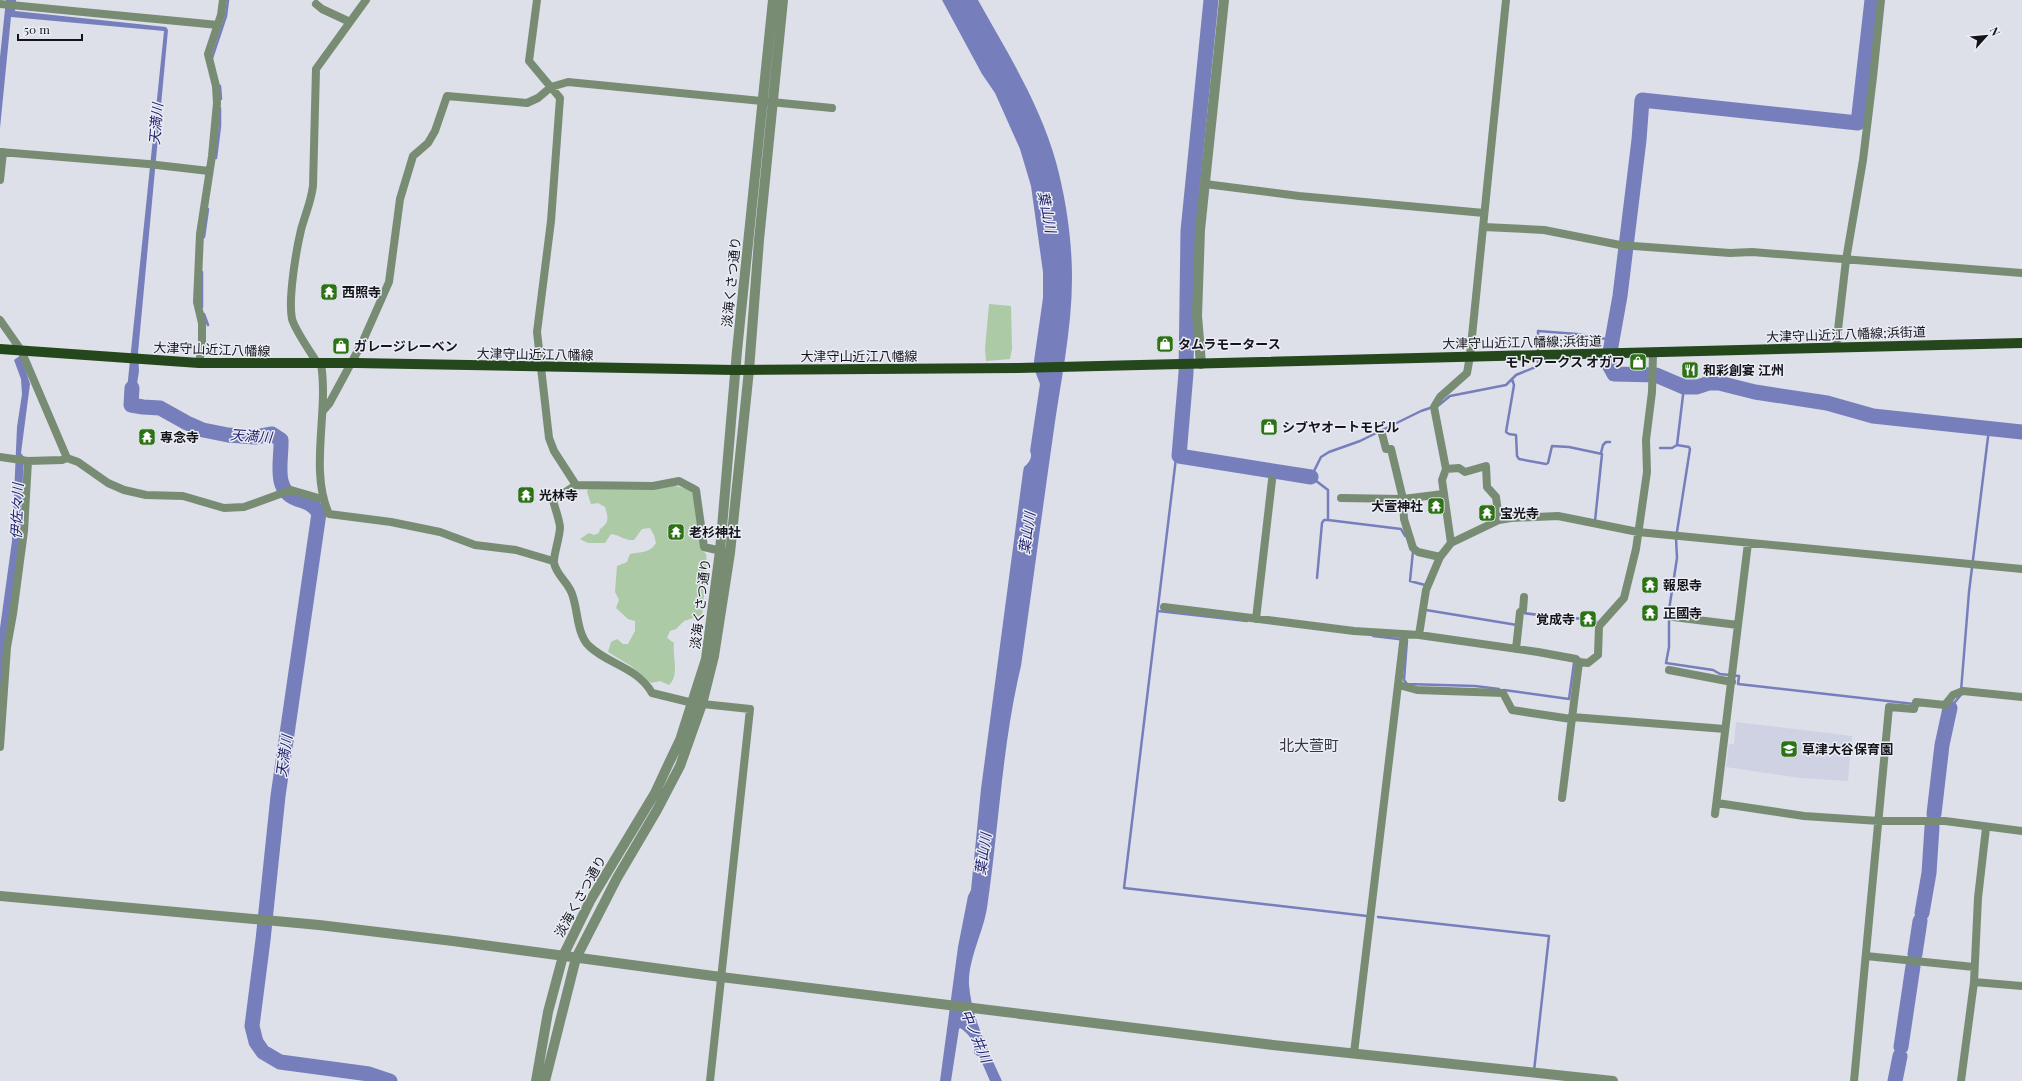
<svg xmlns="http://www.w3.org/2000/svg" width="2022" height="1081" viewBox="0 0 2022 1081" font-family="'Playfair Display','Noto Sans JP',serif">
<style>
.built{fill:#cfd2e3}
.green{fill:#accaa5}
.water{fill:#767fbc}
.lines{fill:none;stroke-linecap:round;stroke-linejoin:round}
.stream{stroke:#767fbc;stroke-width:2.5}
.river{stroke:#767fbc;stroke-width:15}
.minor{stroke:#788c74;stroke-width:8}
.tertiary{stroke:#788c74;stroke-width:10}
.primary{stroke:#25471c;stroke-width:10}
.labels{text-anchor:middle;stroke-width:3;stroke-linejoin:round;paint-order:stroke}
.street-label{font-size:13px;fill:#151519;stroke:#ebedf6}
.poi-label{font-size:13px;font-weight:bold;fill:#151519;stroke:#ebedf6;text-anchor:start}
.water-label{font-size:14px;font-style:italic;fill:#24246d;stroke:#ebedf6}
.quarter-label{font-size:15px;fill:#37383f;stroke:#ebedf6}
</style>
<rect width="100%" height="100%" fill="#dddfe9"/>
<path class="built" d="M1736 722 1852 736 1848 781 1801 778 1726 767 1729 744H1734Z"/>
<path class="green" d="M989 304 1011 306 1012 349 1010 359 986 361 985 349Z
M675 486 684 488 693 493 700 540 703 551 706 554 707 567 702 615 684 621 676 629 670 631 667 638 674 643C672 656 680 675 669 685L660 681 651 683 631 666 608 652 611 642 617 639 623 644H628L635 631V621L628 619 616 608 619 600 615 592 617 566 627 562 630 554C641 552 650 553 656 543L654 535 650 528 642 529 634 540C625 541 620 535 611 534L605 543H588L580 539 589 533 594 535 599 533 600 529C610 522 608 517 605 507L598 503 591 504 587 492 589 488Z"/>
<path class="water" d="M6 0H16L15 11 166 27 168 30 138 353 139 371 133 410 125 409 164 31 11 17 0 128V57Z
M942 0H978C1007 52 1040 104 1056 162 1066 199 1072 239 1072 278 1072 331 1060 384 1053 436 1042 513 1032 589 1021 666 1002 745 999 827 987 908 983 933 968 959 969 985 972 1019 988 1050 1002 1081H990L980 1058 974 1053C977 1043 968 1033 960 1028L959 1029 951 1081H940L958 947 968 896 971 890 981 789 1023 472 1024 467C1029 463 1033 457 1030 451L1040 384 1035 371 1034 361 1043 298V272L1031 186 1020 149 995 93 982 74Z
M21 355 30 384 21 453 24 457 19 547 0 707V628L12 541 17 427 22 394 21 379 14 360Z"/>
<g class="lines">
<path class="stream" d="M212 58 226 16 228 0
M220 86 221 99
M216 158 220 126V108
M204 237 208 209
M202 307V272
M204 314 208 325
M1538 352V331L1577 334 1612 340
M1512 379 1514 385 1506 432 1509 434 1516 435 1517 456 1519 459 1546 464 1548 463 1552 446 1569 447 1602 454 1595 521
M1684 387 1677 445 1689 447 1690 449 1676 538 1677 558 1669 610V647L1666 663 1713 670 1720 674 1739 676 1738 684 1914 704
M1439 405 1450 396 1506 385 1516 375 1538 366V357
M1660 448H1672L1677 445
M1601 453 1603 445 1606 442H1610
M1179 456 1176 458 1124 888 1367 916
M1328 520 1401 529 1405 536
M1413 551 1410 581 1425 585
M1317 578 1322 523 1324 520H1328V490L1311 477 1321 457 1329 452 1360 441 1421 411 1433 407
M1426 610 1517 625
M1158 611 1247 621
M1523 613 1564 618 1595 619 1597 625
M1373 636 1407 640 1404 680 1407 684 1475 686 1499 689
M1504 690 1569 699 1574 663 1576 661
M1961 691 1969 592 1989 429
M1945 707 1950 708 1960 696
M1378 917 1549 936 1534 1071"/>
<path class="river" d="M1211 0 1188 231 1186 373 1179 456 1311 477
M1872 0 1858 123 1642 100 1639 140 1620 296 1608 363 1614 374 1656 375 1684 387H1697L1709 383H1719L1755 392 1827 403 1873 416 2022 432
M132 388 131 405 143 407 160 408 187 423 203 430 228 435 255 437 272 434 281 440C282 460 272 490 297 499 307 502 313 504 319 513L278 796 263 940 252 1026 256 1042 263 1052 280 1062 369 1074 390 1081
M1934 814 1942 745 1950 708
M1922 913 1929 873 1932 827
M1915 954 1920 921
M1901 1047 1913 966
M1895 1081 1900 1056"/>
<path class="minor" d="M537 0 529 61 560 98 551 221 537 332 549 438 554 451 576 485
M0 4 218 25
M316 4 322 9 350 22
M0 152 148 164 209 171
M0 180 3 152
M1205 184 1299 196 1484 213
M1484 227 1544 230 1620 245 1730 253 1752 252 2022 273
M0 320 21 350 67 458
M1836 347 1846 260 1863 160 1873 77 1881 0
M199 363 202 346V323L197 302 200 234 212 156 217 103 216 86 208 54 221 15 223 0
M318 364C311 353 295 330 292 319 288 299 296 251 301 230 305 215 311 202 313 186L316 69 366 0
M321 364C329 412 309 470 329 514L391 522 440 532 475 545 516 550 553 561
M323 411 329 404 362 343 389 282 400 199 413 156 428 143 435 131 447 96 527 103 538 98 551 87 568 82 832 108
M1382 434 1386 449H1391L1403 499 1404 519 1413 548 1418 552 1440 557
M0 457 28 461 62 460 67 458 78 462 108 483 124 490 146 495 183 496 224 508 244 507 291 490 322 499
M1446 469 1459 468 1465 472 1486 466 1487 487 1496 497 1499 520
M1341 498 1403 499 1443 494
M1451 543 1442 480 1446 469 1434 407 1440 397 1467 373 1470 356 1506 0
M1164 607 1354 631 1419 635 1538 652 1576 659 1579 662 1588 663 1598 655 1599 626 1624 598 1636 549 1647 472 1646 440 1652 392 1653 353
M1673 617 1738 625
M1256 619 1272 480
M1419 635 1426 590 1440 557 1451 543 1499 520 1511 518 1558 516 1638 532 2022 569
M1516 649 1520 612 1523 610 1524 597
M1669 670 1732 682
M1399 685 1417 690 1503 693 1512 710 1571 719
M1572 717 1725 729
M0 747 7 647 13 614 24 531 28 461
M1562 798 1579 662
M1717 803 1804 816 1879 821H1945L2022 831
M1715 814 1748 543
M1866 956 1974 967
M1974 982 2022 986
M1354 1053 1404 635
M710 1081 750 709 693 703 652 693C637 667 609 665 589 646 577 634 578 612 573 597 570 583 557 577 554 563 553 556 560 537 560 527 559 518 555 509 553 500L576 485 653 486 679 481 696 490 704 547 730 553
M1854 1081 1889 707 1914 709 1916 702 1945 705 1953 695 1963 691 2022 697
M1961 1081 1974 982 1978 898 1986 828"/>
<path class="tertiary" d="M1201 364 1197 316 1200 230 1224 0
M0 896 319 925 453 941 721 977 1273 1045 1613 1081
M536 1081 548 1012 563 956 590 901 655 793 668 765 680 740 706 659 720 551 737 351 773 0
M545 1081 576 958 617 878 657 810 680 766 702 704 714 656 730 553 749 370 759 240 783 0"/>
<path class="primary" d="M0 349 199 363H357L735 370 1018 368 2022 343"/>
</g>
<defs>
<symbol id="temple-square" viewBox="-11 -11 22 22"><rect x="-9" y="-9" width="18" height="18" rx="4" fill="#2c7315" stroke="#ebedf6"/><path d="M0-6L5-2H3V0L6.5 2.5H4V6H1.5V3h-3V6H-4V2.5H-6.5L-3 0V-2H-5Z" fill="#fff"/></symbol>
<symbol id="shop-square" viewBox="-11 -11 22 22"><rect x="-9" y="-9" width="18" height="18" rx="4" fill="#2c7315" stroke="#ebedf6"/><path d="M-5-2.5h2.3a2.7 3.5 0 0 1 5.4 0H5L5.5 6h-11ZM-1.5-2.5h3a1.5 2.3 0 0 0-3 0Z" fill="#fff"/></symbol>
<symbol id="restaurant-square" viewBox="-11 -11 22 22"><rect x="-9" y="-9" width="18" height="18" rx="4" fill="#2c7315" stroke="#ebedf6"/><path d="M-5-6h1v4h1v-4h1v4h1v-4h1v5L-1.5 .5V6h-2V.5L-5-1ZM5-6V6H3V1.5H1.5Q1.5-4 5-6Z" fill="#fff"/></symbol>
<symbol id="school-square" viewBox="-11 -11 22 22"><rect x="-9" y="-9" width="18" height="18" rx="4" fill="#2c7315" stroke="#ebedf6"/><path d="M0-5L7-2L0 1L-7-2ZM-4 1L0 2.5L4 1V4Q0 6-4 4Z" fill="#fff"/></symbol>
</defs>
<g fill-rule="evenodd">
<use href="#temple-square" x="319" y="282" width="20" height="20"/>
<use href="#shop-square" x="1155" y="334" width="20" height="20"/>
<use href="#shop-square" x="331" y="336" width="20" height="20"/>
<use href="#shop-square" x="1628" y="352" width="20" height="20"/>
<use href="#restaurant-square" x="1680" y="360" width="20" height="20"/>
<use href="#shop-square" x="1259" y="417" width="20" height="20"/>
<use href="#temple-square" x="137" y="427" width="20" height="20"/>
<use href="#temple-square" x="516" y="485" width="20" height="20"/>
<use href="#temple-square" x="1426" y="496" width="20" height="20"/>
<use href="#temple-square" x="1477" y="503" width="20" height="20"/>
<use href="#temple-square" x="666" y="522" width="20" height="20"/>
<use href="#temple-square" x="1640" y="575" width="20" height="20"/>
<use href="#temple-square" x="1640" y="603" width="20" height="20"/>
<use href="#temple-square" x="1578" y="609" width="20" height="20"/>
<use href="#school-square" x="1779" y="739" width="20" height="20"/>
</g>
<g class="labels">
<g class="street-label">
<text transform="translate(731 282) rotate(-84)" y="5">淡海くさつ通り</text>
<text transform="translate(1846 334) rotate(-2)" y="5">大津守山近江八幡線;浜街道</text>
<text transform="translate(1522 342) rotate(-1)" y="5">大津守山近江八幡線;浜街道</text>
<text transform="translate(212 349) rotate(2)" y="5">大津守山近江八幡線</text>
<text transform="translate(535 354) rotate(1)" y="5">大津守山近江八幡線</text>
<text x="859" y="361">大津守山近江八幡線</text>
<text transform="translate(700 604) rotate(-83)" y="5">淡海くさつ通り</text>
<text transform="translate(580 896) rotate(-61)" y="5">淡海くさつ通り</text>
</g>
<g class="poi-label">
<text x="342" y="297">西照寺</text>
<text x="1178" y="349">タムラモータース</text>
<text x="354" y="351">ガレージレーベン</text>
<text x="1625" y="367" text-anchor="end">モトワークス オガワ</text>
<text x="1703" y="375">和彩創宴 江州</text>
<text x="1282" y="432">シブヤオートモビル</text>
<text x="160" y="442">専念寺</text>
<text x="539" y="500">光林寺</text>
<text x="1423" y="511" text-anchor="end">大萱神社</text>
<text x="1500" y="518">宝光寺</text>
<text x="689" y="537">老杉神社</text>
<text x="1663" y="590">報恩寺</text>
<text x="1663" y="618">正國寺</text>
<text x="1575" y="624" text-anchor="end">覚成寺</text>
<text x="1802" y="754">草津大谷保育園</text>
</g>
<g class="water-label">
<text transform="translate(156 124) rotate(-85)" y="5">天満川</text>
<text transform="translate(1047 212) rotate(79)" y="5">葉山川</text>
<text transform="translate(251 436) rotate(4)" y="5">天満川</text>
<text transform="translate(17 511) rotate(-88)" y="5">伊佐々川</text>
<text transform="translate(1027 533) rotate(-82)" y="5">葉山川</text>
<text transform="translate(284 756) rotate(-82)" y="5">天満川</text>
<text transform="translate(983 854) rotate(-82)" y="5">葉山川</text>
<text transform="translate(976 1036) rotate(67)" y="5">中ノ井川</text>
</g>
<g class="quarter-label">
<text x="1309" y="751">北大萱町</text>
</g>
</g>
<g transform="translate(1986 36) rotate(63)" stroke="#ebedf6" stroke-width="3" paint-order="stroke">
<path d="M0-3L7 15L0 10L-7 15Z" fill="#151519"/>
<text y="-6" font-size="11" font-weight="bold" text-anchor="middle" fill="#151519">N</text>
</g>
<path d="M18 34v6h64v-6" fill="none" stroke="#151519" stroke-width="2"/>
<text x="24" y="34" font-size="12" fill="#151519" stroke="#ebedf6" stroke-width="3" paint-order="stroke">50 m</text>
</svg>
